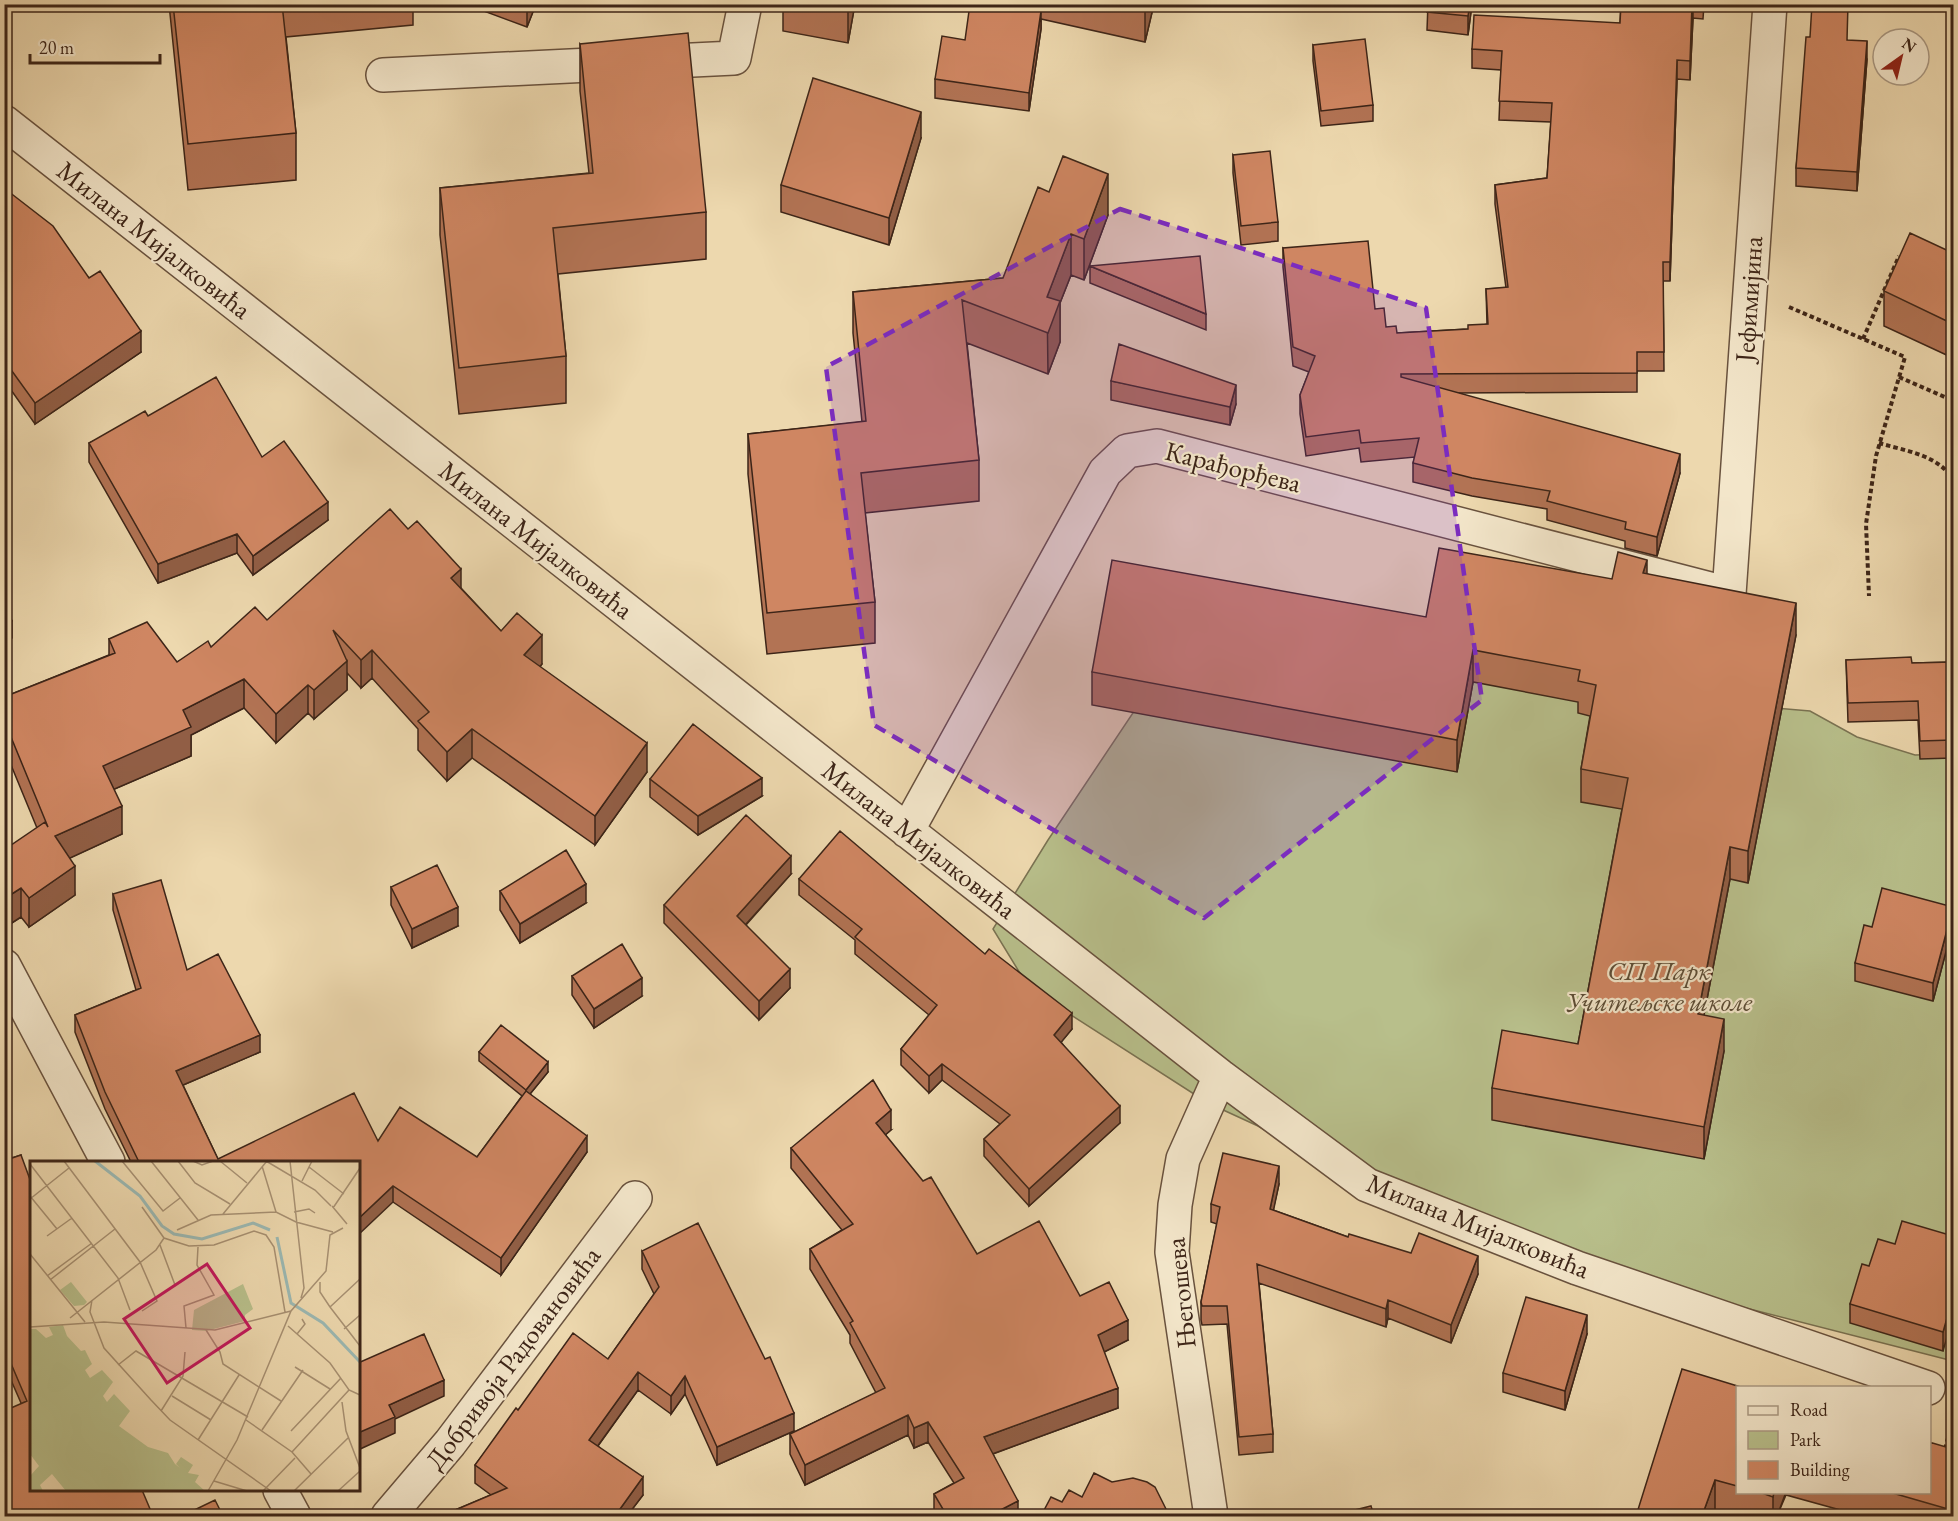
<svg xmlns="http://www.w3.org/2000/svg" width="1958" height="1521" viewBox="0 0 1958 1521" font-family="'EB Garamond',serif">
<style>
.green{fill:#b8bf8b;stroke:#7a7252;stroke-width:1.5}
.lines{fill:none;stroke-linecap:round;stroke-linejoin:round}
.minor-casing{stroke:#69523e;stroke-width:36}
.path{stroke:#3d2518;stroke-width:4;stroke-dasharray:4.5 3;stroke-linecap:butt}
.minor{stroke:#f3e6ca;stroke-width:33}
.wall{fill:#b27354;stroke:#3d2518;stroke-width:1.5}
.shaded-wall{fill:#915e45;stroke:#3d2518;stroke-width:1.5}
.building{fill:#cf8662;stroke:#3d2518;stroke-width:1.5}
.marked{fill:#7b2cbf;fill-opacity:0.2;stroke:#7b2cbf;stroke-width:4.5;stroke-dasharray:12 8;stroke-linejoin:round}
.labels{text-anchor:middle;stroke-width:4.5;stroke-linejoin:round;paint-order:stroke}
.street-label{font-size:27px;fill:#3d2518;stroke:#f3e6ca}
.park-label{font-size:27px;font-style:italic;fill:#5c4c35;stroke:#f3e6ca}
.inset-river{fill:none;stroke:#9bb8b2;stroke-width:3}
.inset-road{fill:none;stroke:#a79072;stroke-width:1.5}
.view{fill:#c2185b;fill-opacity:0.15;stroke:#c2185b;stroke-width:3}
.inset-edge{fill:none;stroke:#3d2518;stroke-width:3}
</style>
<rect width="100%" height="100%" fill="#edd8ae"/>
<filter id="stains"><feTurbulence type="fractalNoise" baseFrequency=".00333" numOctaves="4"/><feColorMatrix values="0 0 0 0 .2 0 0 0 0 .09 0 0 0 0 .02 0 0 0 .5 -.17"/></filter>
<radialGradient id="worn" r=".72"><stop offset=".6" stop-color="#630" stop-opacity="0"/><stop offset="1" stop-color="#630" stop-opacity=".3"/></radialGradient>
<path class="green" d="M1171 656 1810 711 1857 737 1915 755 1953 754V1361L1629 1278 1303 1153 1258 1126 1208 1103 1029 988 993 929 1048 840Z"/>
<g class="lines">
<defs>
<path id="minor" d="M383 75 734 58 745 4
M4 122 1220 1076 1367 1185 1577 1268 1928 1388
M907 831 1105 472 1127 451 1157 446 1729 594 1770 4
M4 966 108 1162
M280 1490 294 1516
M388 1516 450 1443 635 1198
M1211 1516 1172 1252 1175 1205 1183 1159 1220 1076"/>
</defs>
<use href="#minor" class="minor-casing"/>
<path class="path" d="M1789 307 1905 357 1876 456 1866 524 1869 596
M1863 339 1899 256
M1899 377 1954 401
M1879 443C1905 451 1941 455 1954 482
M1945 1449 1953 1419"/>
<use href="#minor" class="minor"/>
</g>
<path class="wall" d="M169 4H413V25L286 37 296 133V180L188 190Z
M473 4H536L527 27 473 7Z
M783 4H855L848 43 783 31Z
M1021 4H1154L1145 42 1041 19V29L1029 111 935 98V79L965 40 1021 8Z
M1428 4H1472L1468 35 1427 30Z
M1621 4H1704L1703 19 1693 18 1690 80 1677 79 1670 281H1663L1664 371H1637V392L1458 393 1680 473 1657 556 1625 548V541L1547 520V509L1472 496 1413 482V463L1415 457 1361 462 1359 448 1306 456 1300 414V395L1309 372 1293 366 1283 267V248L1375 309 1386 327 1397 333 1468 329 1487 324 1486 289 1506 288 1495 204V185L1547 178 1551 122 1499 120 1501 70 1472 68V49L1620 23Z
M1810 37 1847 40 1867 59 1857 191 1796 186V168Z
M580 44 706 212V259L558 274 566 356V403L459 414 440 235V188L589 173 580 91Z
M1313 45 1373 105V121L1321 126 1313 61Z
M921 138 889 245 781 212V185Z
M1233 155 1278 222V241L1241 245 1233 173Z
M4 188 89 278 141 352 35 424 4 380Z
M1049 192 1108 215 1084 280 1071 275 1060 303V342L1048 374 967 343 979 460V501L865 513 875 602V643L767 654 748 474V434L862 422 853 333V292L1003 278Z
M1953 253V358L1884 326V291Z
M1090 266 1206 314V330L1090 283Z
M1111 381 1236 404 1230 425 1111 400Z
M148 416 262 457 328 520 253 575 237 553 158 583 89 462V443Z
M1647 574 1796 635 1748 883 1730 879 1704 1015 1724 1051 1704 1159 1492 1120V1088L1578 1044 1622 809 1581 802V769L1590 716 1578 713V702L1473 682 1457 772 1092 705V672L1426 617 1612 579Z
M461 588 501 631 542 664 540 667 647 772 595 845 472 758 447 781 418 750V729L372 678 361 688 347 673V690L314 719 308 713 276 743 244 708 191 735V756L114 789 122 834 69 858 75 895 29 927 21 917 4 928 37 828 4 748V697L109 655V639L177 662 211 647 267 620Z
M1846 660 1912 663 1953 662V758L1920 759 1918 720 1848 722Z
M650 779 762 796 698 835 650 797Z
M791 874 746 925 790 988 759 1020 664 923V905Z
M799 879 1072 1029 1061 1042 1120 1123 1029 1206 984 1156V1139L1000 1124 942 1080 929 1093 901 1065V1049L929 1015 855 954V940L799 895Z
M391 887 458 926 412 948 391 905Z
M500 891 586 903 520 943 500 910Z
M113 894 187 970 260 1052 183 1085 218 1159 378 1141 477 1157 522 1096 479 1061V1052L548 1072 530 1094 587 1152 501 1275 393 1202 358 1162H131L105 1109 75 1032V1015L136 990 113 910Z
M1953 925 1933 1001 1855 981V963L1872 927Z
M572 976 642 996 594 1028 572 995Z
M891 1130 885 1135 977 1254 1080 1296 1128 1340 1104 1352 1118 1408 993 1454 1018 1516H935L934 1514V1494L954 1483 928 1442 914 1448 908 1435 805 1485 790 1454V1434L876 1393 850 1343V1335L810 1269V1249L842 1230 791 1168V1148Z
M4 1139 12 1158 21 1155 32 1490 21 1403 4 1364Z
M1279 1184 1273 1210 1348 1237 1478 1274 1451 1343 1388 1318 1386 1327 1259 1283 1273 1434V1452L1239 1455 1227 1324 1202 1325 1201 1320V1302L1217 1224 1211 1222V1204Z
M1953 1236 1943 1351 1850 1323V1304L1869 1266 1895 1244Z
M642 1251 794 1431 717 1465 685 1394 671 1414 638 1390 598 1446 643 1495 627 1516H441L491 1495 475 1483V1465L518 1410 608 1359 654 1294 642 1269Z
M1587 1334 1565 1410 1503 1392V1373Z
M1737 1388V1492H1929V1442L1953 1516H1862L1786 1495 1777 1516H1732L1715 1512 1636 1516Z"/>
<path class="shaded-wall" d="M527 4H536L527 27Z
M849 4H855L848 43V7Z
M1145 4H1154L1145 42Z
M1470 4H1472L1468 35V16Z
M1693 4V18L1690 80V61Z
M1041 11V29L1029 111V93Z
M1867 41V59L1857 191V172Z
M1677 60V79L1670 281V262Z
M921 112V138L889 245V218Z
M1108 174V215L1084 280V239Z
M1071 234V275L1060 303V342L1048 374 1047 297Z
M141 331V352L35 424V403Z
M1236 385V404L1230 425V407Z
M1680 454V473L1657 556V537Z
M328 502V520L253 575V556Z
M237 534V553L158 583V564Z
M1647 560V592L1643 573Z
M461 569V598L451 578Z
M1796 603V635L1748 883V851Z
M12 621V638L4 641V625Z
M542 635V664L524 684V655Z
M372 650V678L361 688V660Z
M1473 650V682L1457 772V740Z
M347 661V690L314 719V690Z
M244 679V708L191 735V756L103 794V766L183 710Z
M308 685V713L276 743V714Z
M472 729V758L447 781V752Z
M647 743V772L595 845V816Z
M762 778V796L698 835V816Z
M122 806V834L55 865V836Z
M1730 847V879L1698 1046V1014Z
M791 856V874L737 934V916Z
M75 866V895L29 927V898Z
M586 884V903L520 943V924Z
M21 888V917L4 928V899Z
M458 907V926L412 948V929Z
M1953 907V925L1933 1001V983Z
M790 969V988L759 1020V1001Z
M642 978V996L594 1028V1009Z
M1072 1013V1029L1054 1051V1035Z
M1724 1019V1051L1704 1159V1127Z
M260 1035V1052L176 1088V1071Z
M548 1062V1072L526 1099V1090Z
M942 1064V1080L929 1093V1076Z
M1120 1106V1123L1029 1206V1189Z
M891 1110V1130L876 1143V1123Z
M587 1136V1152L501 1275V1258Z
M1279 1166V1184L1270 1227V1209Z
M393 1186V1202L358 1235V1219Z
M1478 1256V1274L1451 1343V1325Z
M1953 1297V1316L1943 1351V1332Z
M1388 1300V1318L1386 1327V1309Z
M1587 1315V1334L1565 1410V1391Z
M1128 1320V1340L1098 1355V1335Z
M638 1372V1390L589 1458V1440Z
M685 1376V1394L671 1414V1396Z
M444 1380V1396L395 1419V1433L358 1450V1433L389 1405Z
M1118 1388V1408L984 1457V1437Z
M794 1413V1431L717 1465V1447Z
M908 1415V1435L805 1485V1465Z
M928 1422V1442L914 1448V1428Z
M643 1477V1495L627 1516H615Z
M1715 1480V1512L1714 1516H1702Z
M1774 1492H1786L1777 1516H1773V1497Z
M1018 1501V1516H989Z"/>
<path class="building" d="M173 4H282L296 133 188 144Z
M836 4H849L848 7Z
M970 4H995L1041 11 1029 93 935 79 942 36 965 40Z
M1428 4H1470L1468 16 1427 12Z
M1621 4H1692L1690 61 1677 60 1670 262H1663L1664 352H1637V373L1401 374V377L1680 454 1657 537 1625 529 1626 522 1547 501 1550 491 1472 478 1413 463 1419 438 1361 443 1359 430 1306 437 1300 395 1315 356 1293 347 1283 248 1368 241 1375 309 1384 308 1386 327 1396 326 1397 333 1468 329V325L1488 324 1486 289 1508 287 1495 185 1547 178 1552 103 1499 101 1502 51 1472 49 1474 15 1620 23Z
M1812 4H1848L1847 40 1867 41 1857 172 1796 168 1806 37H1810Z
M688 33 706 212 553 228 566 356 459 368 440 188 593 173 580 44Z
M1365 39 1373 105 1321 111 1313 45Z
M813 78 921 112 889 218 781 185Z
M1270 151 1278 222 1241 226 1233 155Z
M1063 156 1108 174 1084 239 1071 234 1047 297 1060 301 1048 333 962 300 979 460 861 473 875 602 767 613 748 434 866 421 853 292 1003 278 1038 187 1049 192Z
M4 188 53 226 89 278 100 271 141 331 35 403 4 360V278L6 277 4 274Z
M1910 233 1953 253V324L1884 291Z
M1200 256 1206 314 1090 266Z
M1119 344 1236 385 1230 407 1111 381Z
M216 377 262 457 284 441 328 502 253 556 237 534 158 564 89 443 145 411 148 416Z
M390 509 408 529 417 521 461 569 451 578 501 631 517 613 542 635 524 655 647 743 595 816 472 729 447 752 418 721 429 712 372 650 361 660 333 630 347 661 314 690 308 685 276 714 244 679 183 710 191 727 103 766 122 806 55 836 75 866 29 898 21 888 4 899V850L45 822 48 827 4 720V697L115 653 109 639 147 622 177 662 208 641 211 647 255 607 267 620Z
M1439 548 1612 579 1618 552 1647 560 1643 573 1796 603 1748 851 1730 847 1698 1014 1724 1019 1704 1127 1492 1088 1502 1030 1578 1044 1628 778 1581 769 1596 685 1578 681 1580 670 1473 650 1457 740 1092 672 1112 560 1426 617Z
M4 603 12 621 4 625Z
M1911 657 1912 663 1953 662V740L1920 741 1918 701 1848 703 1846 660Z
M693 724 762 778 698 816 650 779Z
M746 815 791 856 737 916 790 969 759 1001 664 905Z
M840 831 985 954 989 949 1072 1013 1054 1035 1120 1106 1029 1189 984 1139 1010 1115 942 1064 929 1076 901 1049 937 1005 855 937 862 929 799 879Z
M566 850 586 884 520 924 500 891Z
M437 865 458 907 412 929 391 887Z
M161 880 187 970 218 954 260 1035 176 1071 218 1159 354 1093 378 1141 400 1107 477 1157 526 1091 587 1136 501 1258 393 1186 358 1219V1162H139L105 1092 75 1015 141 988 113 894Z
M1882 888 1953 907 1933 983 1855 963 1864 925 1872 927Z
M622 944 642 978 594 1009 572 976Z
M501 1025 548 1062 526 1090 479 1052Z
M873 1080 891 1110 876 1123 923 1181 931 1177 977 1254 1039 1221 1080 1296 1109 1282 1128 1320 1098 1335 1118 1388 984 1437 1018 1501 989 1516H947L934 1494 964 1478 928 1422 914 1428 908 1415 805 1465 790 1434 885 1388 850 1323 853 1321 810 1249 853 1224 791 1148Z
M4 1139 12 1158 21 1155 32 1185V1490H142L153 1516H4V1411L27 1401 4 1347Z
M1223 1153 1279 1166 1270 1209 1348 1237 1349 1234 1411 1253 1419 1233 1478 1256 1451 1325 1388 1300 1386 1309 1257 1264 1273 1434 1239 1437 1227 1306H1202L1201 1302 1220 1207 1211 1204Z
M1902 1221 1953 1236V1297L1943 1332 1850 1304 1862 1264 1869 1266 1878 1239 1895 1244Z
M698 1223 765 1359 770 1357 794 1413 717 1447 685 1376 671 1396 638 1372 589 1440 643 1477 615 1516H441L507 1488 475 1465 516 1408 518 1410 573 1333 608 1359 659 1287 642 1251Z
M1526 1297 1587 1315 1565 1391 1503 1373Z
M424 1334 444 1380 389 1405 395 1417 358 1433V1363Z
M1682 1369 1744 1388H1737V1486L1715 1480 1702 1516H1636Z
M1929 1442 1953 1449V1516H1945L1948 1509 1889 1492H1929Z
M1094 1473 1112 1482 1133 1478 1147 1482 1155 1487 1168 1513 1167 1516H1041L1051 1497 1062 1502 1069 1490 1082 1497Z
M1759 1492H1774L1773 1497Z
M215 1500 223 1516H182Z
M1371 1506 1374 1516H1331Z"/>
<path class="marked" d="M1120 209 1426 308 1482 700 1204 918 874 725 826 367Z"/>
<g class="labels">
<g class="street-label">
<text transform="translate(154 240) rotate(38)" y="9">Милана Мијалковића</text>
<text transform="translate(1749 299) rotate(-86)" y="9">Јефимијина</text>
<text transform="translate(1233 467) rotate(14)" y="9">Карађорђева</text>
<text transform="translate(536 540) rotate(38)" y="9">Милана Мијалковића</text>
<text transform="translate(919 840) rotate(38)" y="9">Милана Мијалковића</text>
<text transform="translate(1478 1226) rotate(22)" y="9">Милана Мијалковића</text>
<text transform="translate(1181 1293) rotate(-96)" y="9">Његошева</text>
<text transform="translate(513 1358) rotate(-53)" y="9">Добривоја Радовановића</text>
</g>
<g class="park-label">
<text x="1659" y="980">СП Парк<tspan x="1659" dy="31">Учитељске школе</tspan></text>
</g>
</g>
<g transform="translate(30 1161)">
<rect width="330" height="330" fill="#edd8ae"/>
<path d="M41 121 57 141 54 144 44 145 30 129ZM213 123 223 148 215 154V160L176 170 162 169 164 149ZM33 164 37 175 51 190 55 189 62 203 55 209 60 217 72 209 83 221 73 235 77 241 84 233 100 250 89 265 118 286 138 292 145 303 150 307 146 303 151 296 163 304 158 312 169 314 165 321 175 330H36L22 313 10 324 13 330H0V315L9 305 0 293V168H6L16 177 23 174 19 166Z" fill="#b8bf8b"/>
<path class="inset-river" d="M65 0 110 35 132 65 144 73 172 78 223 62 240 69M247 76 261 142 293 162 330 201"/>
<path class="inset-road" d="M34 0 110 101 127 140 112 150M92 0 133 50 150 37M121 0 168 59M148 0 165 22 200 43M163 0 172 4 183 0M190 0 217 22M236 0 285 29 301 45M260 0 274 127 271 137M0 3 88 117 100 149M232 5 246 51M279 6 314 33M272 20 282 0M0 35 27 68M0 38 39 7M302 45 317 63M112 46 134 77 159 85 184 84 224 70 236 74 244 86 255 151M303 47 330 7M264 51 279 48 285 52M193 53 237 0M147 69 181 54 246 51 266 61 303 71M17 75 42 57M130 84 145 124M0 93 55 161M17 115 62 82M20 119 85 68M290 121V131L300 146 330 185M62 139 60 151 74 187 121 239 140 259 241 330M300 146 330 118M40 157 126 89 134 77M258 165 300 202 319 229 330 234M0 166 74 161 185 169 261 150M156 167 154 145 184 134 167 104 168 86M314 168 330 154M176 169 190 191 193 203 251 240M267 173 275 163 272 158M88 204 106 190 218 256M265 206 300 228M142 235 181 259M312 241 316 270 330 307M131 250 153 215 155 191M216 259 262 291 281 313M232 269 273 209M261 270 311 217M168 279 209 214M262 291 319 229M184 320 217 330M178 330 207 279 261 150 296 110 300 74 313 67M233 330 265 297M264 330 318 277M308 330 330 310"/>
<path class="view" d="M177 103 220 167 137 222 94 158Z"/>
<rect width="330" height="330" class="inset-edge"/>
</g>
<rect width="1958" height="1521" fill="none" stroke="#edd8ae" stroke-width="24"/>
<rect x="6" y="6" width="1946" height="1509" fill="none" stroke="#3d2518" stroke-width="3"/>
<rect x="12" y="12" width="1934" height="1497" fill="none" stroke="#3d2518" stroke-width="1.5"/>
<rect x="1736" y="1386" width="195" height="108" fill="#f3e6ca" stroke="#aa9983" stroke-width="1.5"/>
<rect x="1748" y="1406" width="30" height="9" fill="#f3e6ca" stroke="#aa9983" stroke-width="1.5"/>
<text x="1790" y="1416" font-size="18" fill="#3d2518">Road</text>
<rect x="1748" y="1431" width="30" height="18" fill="#b8bf8b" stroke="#aa9983" stroke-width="1.5"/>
<text x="1790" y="1446" font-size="18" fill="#3d2518">Park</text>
<rect x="1748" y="1461" width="30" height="18" fill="#cf8662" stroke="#aa9983" stroke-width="1.5"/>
<text x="1790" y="1476" font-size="18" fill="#3d2518">Building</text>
<g transform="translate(1901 57) rotate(34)"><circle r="28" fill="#f3e6ca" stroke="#aa9983" stroke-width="1.5"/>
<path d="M0-4.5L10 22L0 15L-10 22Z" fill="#8f2418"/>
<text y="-9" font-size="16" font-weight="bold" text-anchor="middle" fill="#3d2518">N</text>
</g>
<path d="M30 54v9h130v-9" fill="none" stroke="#3d2518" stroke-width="3"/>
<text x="39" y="54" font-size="18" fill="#3d2518" stroke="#f3e6ca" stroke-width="4.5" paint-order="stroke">20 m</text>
<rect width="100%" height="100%" filter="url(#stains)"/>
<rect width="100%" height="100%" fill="url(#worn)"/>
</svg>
